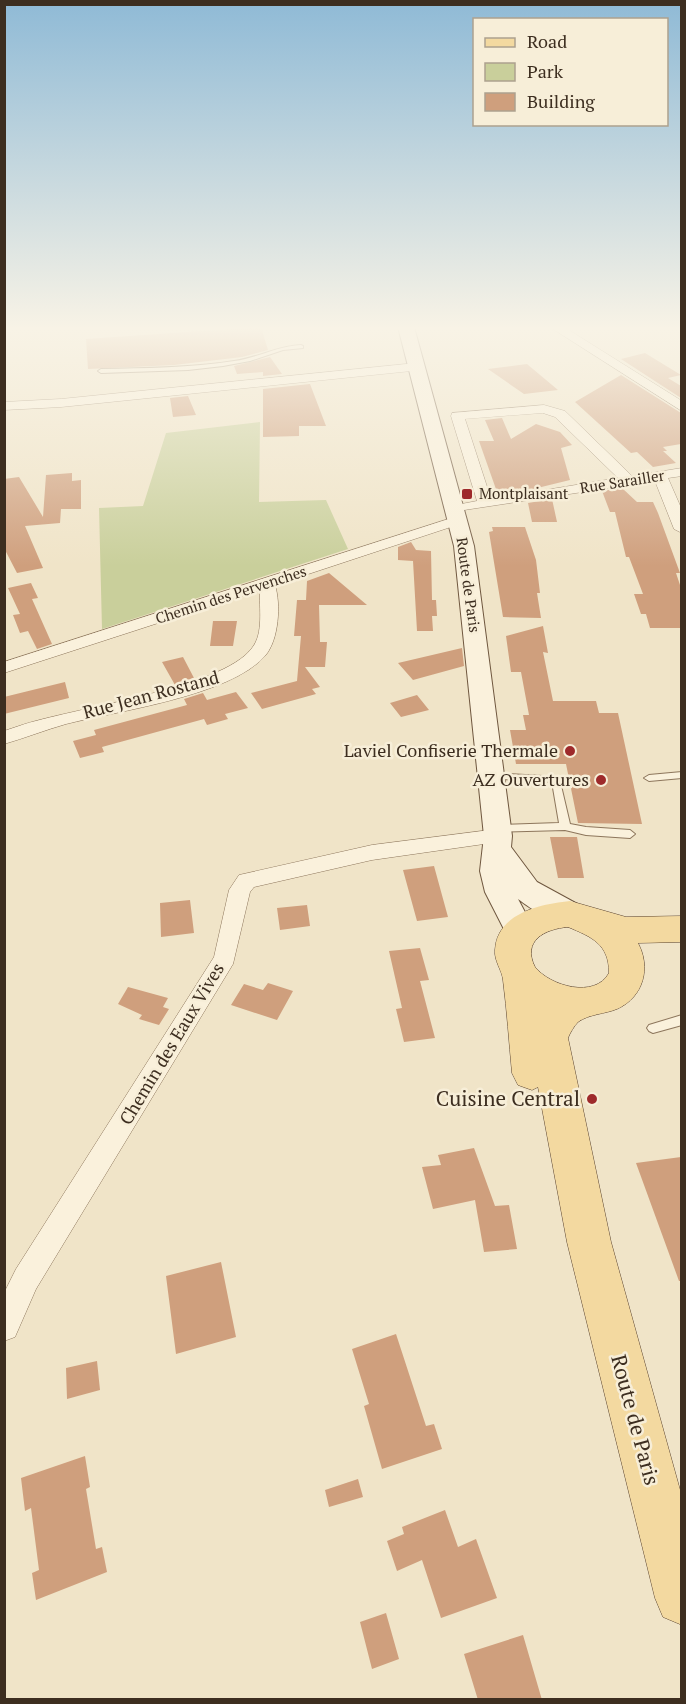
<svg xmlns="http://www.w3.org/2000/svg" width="686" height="1704" viewBox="0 0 686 1704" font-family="'PT Serif',serif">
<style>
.green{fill:#c9cf9b}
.building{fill:#cf9f7d}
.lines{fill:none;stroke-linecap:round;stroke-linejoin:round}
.lane-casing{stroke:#8d765c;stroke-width:2}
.street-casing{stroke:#8d765c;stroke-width:1}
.secondary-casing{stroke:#6f573f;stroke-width:2}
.primary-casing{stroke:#5b4430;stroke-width:1}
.lane{fill:#faf1dc;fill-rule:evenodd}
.street{fill:#faf1dc;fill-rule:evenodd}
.secondary{fill:#faf1dc;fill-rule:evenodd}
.primary{fill:#f3d9a0;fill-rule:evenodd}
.poi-dot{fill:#9e2a2b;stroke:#f7eed8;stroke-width:2}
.labels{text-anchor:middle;stroke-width:5;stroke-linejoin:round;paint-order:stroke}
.far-street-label{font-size:15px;fill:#3d2e20;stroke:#f7eed8}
.far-poi-label{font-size:15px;fill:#3d2e20;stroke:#f7eed8;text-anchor:start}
.street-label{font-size:18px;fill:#3d2e20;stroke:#f7eed8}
.poi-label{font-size:18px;fill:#3d2e20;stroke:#f7eed8;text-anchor:end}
.near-poi-label{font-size:21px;fill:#3d2e20;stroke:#f7eed8;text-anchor:end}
.near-street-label{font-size:21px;fill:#3d2e20;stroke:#f7eed8}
</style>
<rect width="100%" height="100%" fill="#f0e4c8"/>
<path class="green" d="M260 422 259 502 326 500 348 549 102 629 99 508 143 506 166 433Z"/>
<path class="building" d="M261 327 268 350 242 357 174 365 88 369 86 339Z
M645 353 681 375 668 378 681 386V398L621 359Z
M270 357 282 374 263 376V372L237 374 234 366Z
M527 364 558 390 524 394 488 369Z
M621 375 681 413V444L663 447 667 451H663L676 463 653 467 637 452 631 453 575 402Z
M310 384 326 426H299V436L263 437V389Z
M188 396 196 415 173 417 170 398Z
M502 418 511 439 536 424 560 432 572 445 561 448 570 480 525 491V488L497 492 479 441H494L485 420Z
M72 473V481L81 480V509H61L60 523 25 526 43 568 17 573 4 548V479L19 477 43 517 46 475Z
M622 488 637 502H653L658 513 680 573H676L681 588V628H650L646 614H641L634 594H643L629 557H626L615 512H610L602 491Z
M552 499 557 522H532L528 503Z
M492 527H525L536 560 540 593H537L541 618 503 617 489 532 493 531Z
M411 542 416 550 431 551 432 600H436L437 616H432L433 631H417L413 561 398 560V547Z
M329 573 367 605H319L320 642H327L325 667H305L320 687 312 689 316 694 262 709 251 693 297 681 301 636H294L297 600H306L307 581Z
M31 583 38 598 32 599 52 644 37 649 28 631 20 633 13 615 20 614 8 588Z
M213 621H237L233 646H210Z
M543 626 548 653 543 652 553 701H596L599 713H618L642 824 578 823 566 764H516L510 730H526L523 715H529L521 672H511L506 636Z
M462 648 464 666 413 680 398 663Z
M183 657 194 678 175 685 162 662Z
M65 682 69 698 4 714V697Z
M236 692 248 708 225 714 228 719 207 725 204 719 102 747 104 752 80 758 73 741 96 735 94 730 187 705 184 699 203 693 207 700Z
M417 695 429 710 401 717 390 703Z
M550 837H577L584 878H558Z
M434 866 448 917 417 921 403 870Z
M190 900 194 933 161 937 160 903Z
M307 905 310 926 280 930 277 908Z
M420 948 429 980 420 981 435 1038 404 1042 396 1009 402 1008 389 951Z
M268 983 293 991 277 1020 231 1005 244 984 263 990Z
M128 987 168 998 163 1007 169 1009 159 1025 139 1019 142 1015 118 1004Z
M474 1148 495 1206 509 1205 517 1249 484 1252 475 1200 433 1209 422 1167 441 1165 438 1155Z
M681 1157V1281H679L636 1163Z
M221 1262 236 1337 176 1354 166 1276Z
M396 1334 426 1426 434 1424 442 1449 382 1469 364 1406 369 1404 352 1349Z
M97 1361 100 1390 67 1399 66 1368Z
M85 1456 90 1487 86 1489 96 1549 102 1547 107 1572 36 1600 32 1573 39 1570 31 1508 25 1511 21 1478Z
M358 1479 363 1497 329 1507 325 1490Z
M445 1510 458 1547 476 1539 497 1598 441 1618 422 1560 397 1571 387 1541 404 1534 402 1527Z
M386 1613 399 1659 372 1669 360 1622Z
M523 1635 542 1700H478L464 1654Z"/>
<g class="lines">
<defs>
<path id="lane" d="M301 345 303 346V348L283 350 250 361 223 366 188 370 101 373 98 371 101 369C145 368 190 368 234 361 258 358 277 346 301 345Z
M682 772V778L649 781 644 778 649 775Z
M491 773 559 777 570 824 586 827 630 830 635 834 630 838 586 835 565 830 494 832 493 829 498 825 559 823 552 782 488 778 486 776Z
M682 1015V1025L653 1033 649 1031 647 1028 649 1025Z"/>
<path id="street" d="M550 327H564L682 401V411Z
M417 363 423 367 421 370 61 407 4 410V402L61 399Z
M544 405 565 411 632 476 682 468V476L668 478 682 510V533L674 529 655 481 451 512 449 509 451 506 477 501 451 416 452 413ZM543 413 555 417 618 478 491 499 465 419Z
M458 516 465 520 463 523 275 585C281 604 279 640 265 656 230 696 117 711 66 724 45 730 25 738 4 744V731L19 726C71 708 222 689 252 648 264 633 259 608 260 590L4 673V662Z
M498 829 505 831 508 836 505 841 372 860 254 887 250 892 233 964 36 1289 15 1337 4 1341V1293L16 1269 214 957 229 890 239 875 372 845Z"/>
<path id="secondary" d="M398 327H414L474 546 512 836 511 847 537 882 581 906 585 914 581 922C560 928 535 912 518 899L535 931 531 939 520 943 509 939 485 892 480 871 484 836 454 546Z"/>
<path id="primary" d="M570 901 626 917 682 916V942L638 943C651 967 644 997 617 1009 605 1014 589 1014 578 1022 574 1026 570 1033 568 1038L611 1242 682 1497V1625L663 1617 655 1598 567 1242 538 1087 532 1090 518 1085 512 1073C509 1042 507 1011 503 980 502 970 494 961 495 950 497 913 541 904 570 901ZM568 927C592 937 609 944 609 973 595 999 550 986 535 967 522 941 544 929 568 927Z"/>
</defs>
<use href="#lane" class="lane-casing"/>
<use href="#street" class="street-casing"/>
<use href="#secondary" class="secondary-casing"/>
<use href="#primary" class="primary-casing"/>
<use href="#lane" class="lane"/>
<use href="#street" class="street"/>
<use href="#secondary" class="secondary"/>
<use href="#primary" class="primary"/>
</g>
<linearGradient id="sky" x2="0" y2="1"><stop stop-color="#8fbad6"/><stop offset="0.58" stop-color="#f8f3e6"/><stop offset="1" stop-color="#f8f3e6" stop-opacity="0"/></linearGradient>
<rect width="686" height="566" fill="url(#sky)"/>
<g class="poi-dot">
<rect x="461" y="488" width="12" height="12" rx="3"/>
<circle cx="570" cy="751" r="6"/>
<circle cx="601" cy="780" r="6"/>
<circle cx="592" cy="1099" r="6"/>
</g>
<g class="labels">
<g class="far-street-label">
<text transform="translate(622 482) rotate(-9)" y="5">Rue Sarailler</text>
<text transform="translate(468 585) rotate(82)" y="5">Route de Paris</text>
<text transform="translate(231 595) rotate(-18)" y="5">Chemin des Pervenches</text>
</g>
<g class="far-poi-label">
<text x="479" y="499">Montplaisant</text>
</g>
<g class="street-label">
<text transform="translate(151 695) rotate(-15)" y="6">Rue Jean Rostand</text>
<text transform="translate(172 1044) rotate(-59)" y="6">Chemin des Eaux Vives</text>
</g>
<g class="poi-label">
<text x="558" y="757">Laviel Confiserie Thermale</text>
<text x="589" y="786">AZ Ouvertures</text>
</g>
<g class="near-poi-label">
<text x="580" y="1106">Cuisine Central</text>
</g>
<g class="near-street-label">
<text transform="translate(635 1420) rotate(75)" y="7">Route de Paris</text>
</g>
</g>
<rect width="686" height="1704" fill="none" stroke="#3d2e20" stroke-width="12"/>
<rect x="473" y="18" width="195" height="108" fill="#f7eed8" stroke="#ada18e" stroke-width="1.5"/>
<rect x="485" y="38" width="30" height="9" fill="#f3d9a0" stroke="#ada18e" stroke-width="1.5"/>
<text x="527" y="48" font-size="18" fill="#3d2e20">Road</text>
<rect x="485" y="63" width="30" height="18" fill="#c9cf9b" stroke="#ada18e" stroke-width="1.5"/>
<text x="527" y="78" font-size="18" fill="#3d2e20">Park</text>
<rect x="485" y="93" width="30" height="18" fill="#cf9f7d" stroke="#ada18e" stroke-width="1.5"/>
<text x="527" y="108" font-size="18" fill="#3d2e20">Building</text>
</svg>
